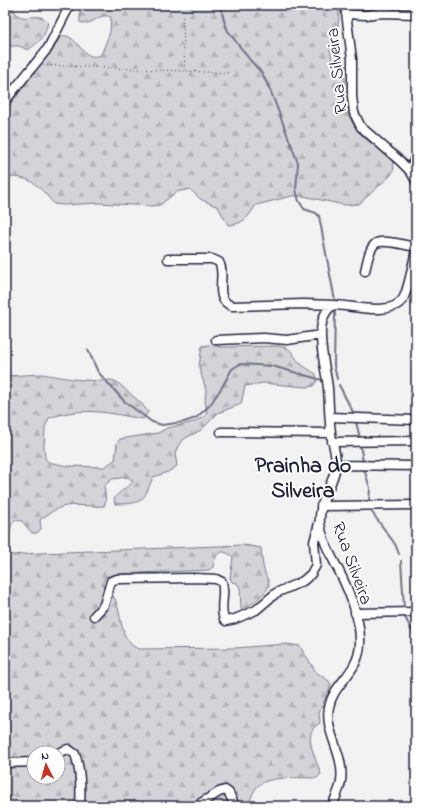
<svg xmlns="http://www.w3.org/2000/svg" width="421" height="811" viewBox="0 0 421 811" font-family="'Indie Flower',sans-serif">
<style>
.forest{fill:url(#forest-firs);stroke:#7a7a8a;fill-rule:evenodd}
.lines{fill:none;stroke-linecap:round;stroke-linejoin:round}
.stream{stroke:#727282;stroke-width:2}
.minor-casing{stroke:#22223b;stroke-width:11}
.path{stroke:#22223b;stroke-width:1;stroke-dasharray:1 3;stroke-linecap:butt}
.minor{stroke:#fff;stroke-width:8}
.labels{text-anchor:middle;stroke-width:4;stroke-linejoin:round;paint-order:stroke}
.street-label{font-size:18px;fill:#22223b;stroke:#fff}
.district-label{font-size:22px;font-weight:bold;fill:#22223b;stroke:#fff}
</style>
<defs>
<pattern id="forest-firs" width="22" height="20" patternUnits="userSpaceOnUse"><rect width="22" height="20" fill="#d3d3d8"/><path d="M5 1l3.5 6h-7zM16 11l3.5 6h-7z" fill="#b5b5ba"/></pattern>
</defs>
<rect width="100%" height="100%" fill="#f2f2f3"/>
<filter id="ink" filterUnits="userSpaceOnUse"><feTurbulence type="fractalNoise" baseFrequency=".025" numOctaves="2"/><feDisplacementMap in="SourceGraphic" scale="8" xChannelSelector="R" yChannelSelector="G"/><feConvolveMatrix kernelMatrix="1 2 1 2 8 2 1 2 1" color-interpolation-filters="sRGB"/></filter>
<g filter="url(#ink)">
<path class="forest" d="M5 5H11C21 29 36 8 48 22 45 38 40 41 28 50L19 46H5Z
M80 5H338L339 16 338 26 331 33 330 49 335 74 345 77C345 92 344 108 352 122 355 128 361 135 366 139 376 148 402 159 391 175L359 204 344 205 303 196H292L256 205C249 216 243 225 228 225L218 207 200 199 190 189 176 192 160 205 150 206 99 203 64 205 54 204C38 185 32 176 5 177V112L40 64 51 53 61 36C79 33 81 63 101 55L110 32 111 17C99 11 92 28 80 22Z
M209 345 222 347 278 346C295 349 290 353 300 363 304 367 310 370 316 374L317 381 314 386 306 387 263 383 245 386 241 404 218 413 201 430 184 439 178 446 175 453 177 466 168 472 153 477C143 502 143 504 115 504L114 499C119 491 128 488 133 481L128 477 112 479 104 486 106 501 104 506C92 507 75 504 66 506 56 508 48 514 40 520L41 529 37 533H32L22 521 16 520 12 523 7 543 8 553 13 555 40 553 244 545 261 548C262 556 262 565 265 573 266 577 269 580 269 584 268 593 249 607 241 609L240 588 237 583 232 582 230 578 233 557C220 546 215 555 213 567L209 570 116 574 105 577C104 580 102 583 103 586 105 591 111 593 114 597 123 614 118 641 139 649L235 648 286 644 300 646 316 672 329 681 331 685 319 713 320 723C316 726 312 729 311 733 307 742 318 765 321 774L317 778C302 778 264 775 256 788 252 794 250 800 248 806H5V376L42 374 72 379 97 381 112 380 117 382 142 404 148 412 143 419C108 413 85 406 49 418L45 427 44 448 45 458 48 462 67 466 104 467 115 460 117 443 120 439 158 433 167 428 194 422 205 416 207 412 205 401 206 390 199 367 202 346ZM34 753H58V777H34Z"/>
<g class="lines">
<path class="stream" d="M220 5 225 24 228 31 250 60 262 73 271 92 298 163 296 190 299 201 304 209 316 213 319 216 335 301
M335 312 334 366 337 379
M88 350 98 372 124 401 152 422 162 425 184 422 196 418 210 405 222 387 232 369 240 364 272 366 322 380
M339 385 354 414
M356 422 360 438
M360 444 363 462
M364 469 370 488 369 501
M371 511 395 544 399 554
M401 561 404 608
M405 617 416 639"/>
<defs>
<path id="minor" d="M345 5 352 59V96L354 113 361 127 400 161 410 171 416 181
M346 14 366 15 380 13 416 14
M5 101 48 48 70 5
M410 171 416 155
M168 259H212L219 262C227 276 212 299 232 306L304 304 334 305
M365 271C367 263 369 249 375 244 382 238 407 246 416 247
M216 340 264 338 287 340 321 335
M330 417 416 420
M221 432 331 433
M332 442 416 441
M336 465 416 466
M321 506 416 505
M355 613 416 612
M94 616 104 605 111 581 117 579 195 578 216 579 222 582C226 594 219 607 224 619L226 621 235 619 256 610 276 593 303 581 311 574 316 565 314 542 319 523
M58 753 68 749 75 754C81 770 81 788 80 806
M5 763 34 762
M196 806 219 792 225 790 229 793 235 806
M332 806C335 798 340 790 341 781 345 755 324 732 329 707 334 681 361 673 360 640 360 617 349 591 339 571 331 555 322 541 320 523 318 502 333 486 336 466 337 455 332 443 331 433 329 418 329 403 328 388 326 367 310 317 334 305 352 305 394 318 404 297 410 283 412 266 416 251"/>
</defs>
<use href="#minor" class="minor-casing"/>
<path class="path" d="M182 5 185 71
M43 65 229 73"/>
<use href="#minor" class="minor"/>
</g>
</g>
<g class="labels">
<g class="street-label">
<text transform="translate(336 71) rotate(-96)" y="6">Rua Silveira</text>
<text transform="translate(353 563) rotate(70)" y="6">Rua Silveira</text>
</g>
<g class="district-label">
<text x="303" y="472">Prainha do<tspan x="303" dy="25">Silveira</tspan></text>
</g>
</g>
<rect width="421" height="811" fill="none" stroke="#fff" stroke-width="20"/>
<rect x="10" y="10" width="401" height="791" fill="none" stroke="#22223b" stroke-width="1.5" filter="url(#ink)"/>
<g transform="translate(46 765) rotate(354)"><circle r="19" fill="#ffffff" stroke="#a7a7b1"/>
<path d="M0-3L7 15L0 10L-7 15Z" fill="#c8321e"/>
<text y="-6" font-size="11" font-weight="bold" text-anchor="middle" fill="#22223b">N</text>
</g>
</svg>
